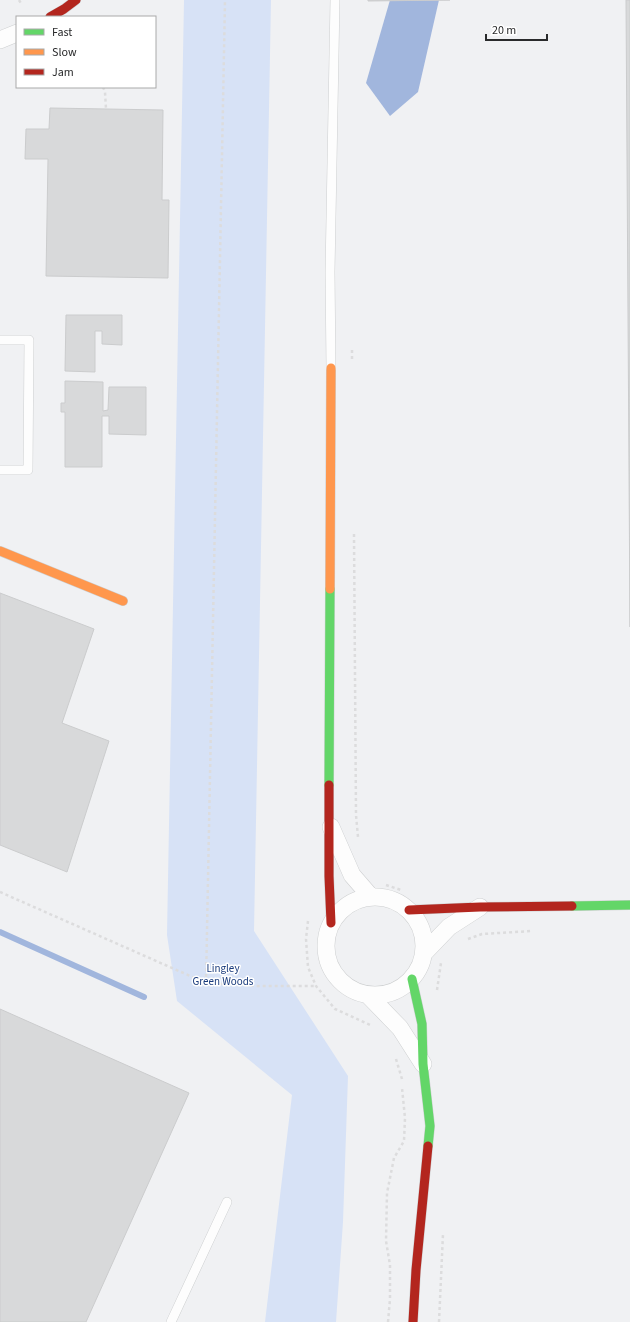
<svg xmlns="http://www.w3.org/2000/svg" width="630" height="1322" viewBox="0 0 630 1322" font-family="'Source Sans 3',sans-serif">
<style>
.green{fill:#d7e2f6}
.water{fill:#a1b6dd}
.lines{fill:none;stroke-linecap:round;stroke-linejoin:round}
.stream{stroke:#a1b6dd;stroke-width:6}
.building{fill:#d8d9da;stroke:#cbcccd}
.lane-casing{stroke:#cdcfd0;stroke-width:10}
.street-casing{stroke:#cdcfd0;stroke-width:18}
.fast-casing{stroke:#cdcfd0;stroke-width:10}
.slow-casing{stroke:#cdcfd0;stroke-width:10}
.jam-casing{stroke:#cdcfd0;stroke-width:10}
.path{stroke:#dcdcdd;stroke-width:2.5;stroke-dasharray:3 3;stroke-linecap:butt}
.lane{stroke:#fdfdfd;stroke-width:9}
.street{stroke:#fdfdfd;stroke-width:17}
.fast{stroke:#63d668;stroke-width:9}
.slow{stroke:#ff974d;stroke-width:9}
.jam{stroke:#b3261e;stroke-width:9}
.labels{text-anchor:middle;stroke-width:3;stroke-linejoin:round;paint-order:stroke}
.park-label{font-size:11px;fill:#193b7c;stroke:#fff}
</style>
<rect width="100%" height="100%" fill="#f0f1f3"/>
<path class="green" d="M184 0H271L254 931 348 1076 343 1222 336 1322H265L292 1095 177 1001 167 935Z"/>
<path class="water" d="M390 0H439L418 92 390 116 366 83Z"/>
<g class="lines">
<path class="stream" d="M0 932 144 997"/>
</g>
<path class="building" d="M368 0H450L368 1Z
M626 0H630V627Z
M50 108 163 110 162 200H169L168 278 46 276 48 159H25L26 129H49Z
M66 315H122V345L102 344V331H95V372L65 371Z
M65 381 103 382V411L108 410 109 387H146V435L109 434V416H102V467H65V412H61V403H65Z
M0 593 94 629 62 723 109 741 67 872 0 845Z
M0 1009 189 1093 86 1322H0Z"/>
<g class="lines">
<defs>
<path id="lane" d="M0 340H29L28 470H0
M331 368 330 272 335 0
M171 1322 227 1202"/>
<path id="street" d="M0 40 17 33
M331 827 352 875 371 897
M326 946a49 49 0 1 1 98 0a49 49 0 1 1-98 0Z
M424 953 449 927 480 907
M368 995 400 1028 423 1064"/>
<path id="fast" d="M329 785 330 589
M572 906 630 905
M412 979 422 1024 423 1064 430 1126 428 1146"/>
<path id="slow" d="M0 551 123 601
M330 589 331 368"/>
<path id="jam" d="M50 17 64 9 76 0
M329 785V876L331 923
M409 910 480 907 572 906
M413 1322 416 1270 428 1146"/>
</defs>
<use href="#lane" class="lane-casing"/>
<use href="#street" class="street-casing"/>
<use href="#fast" class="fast-casing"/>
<use href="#slow" class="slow-casing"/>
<use href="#jam" class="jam-casing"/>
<path class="path" d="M19 0 22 5
M103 87 105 92 106 109
M352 350V361
M354 534 356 815 358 837
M386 885 401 890
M0 892 206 983 256 986H316
M308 921 306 939 308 967 316 986 335 1009 370 1025
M468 939 482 934 532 931
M206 983 225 0
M437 990 441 963
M396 1059 402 1079
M388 1322 390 1299V1265L386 1241 387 1193 394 1158 404 1141 405 1118 402 1088
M439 1322 443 1234"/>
<use href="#lane" class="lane"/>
<use href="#street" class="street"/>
<use href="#fast" class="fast"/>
<use href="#slow" class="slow"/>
<use href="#jam" class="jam"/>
</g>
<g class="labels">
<g class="park-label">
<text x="223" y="972">Lingley<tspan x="223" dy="13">Green Woods</tspan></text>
</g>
</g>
<rect x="16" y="16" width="140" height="72" fill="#ffffff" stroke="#a9aaaa"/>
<rect x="24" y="29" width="20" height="6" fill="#63d668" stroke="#a9aaaa"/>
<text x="52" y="36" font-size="12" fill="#292a2b">Fast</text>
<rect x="24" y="49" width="20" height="6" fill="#ff974d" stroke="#a9aaaa"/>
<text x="52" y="56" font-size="12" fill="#292a2b">Slow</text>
<rect x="24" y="69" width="20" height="6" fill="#b3261e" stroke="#a9aaaa"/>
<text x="52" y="76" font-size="12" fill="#292a2b">Jam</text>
<path d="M486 34v6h61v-6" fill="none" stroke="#292a2b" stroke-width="2"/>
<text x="492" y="34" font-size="12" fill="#292a2b" stroke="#ffffff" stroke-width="3" paint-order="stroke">20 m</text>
</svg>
